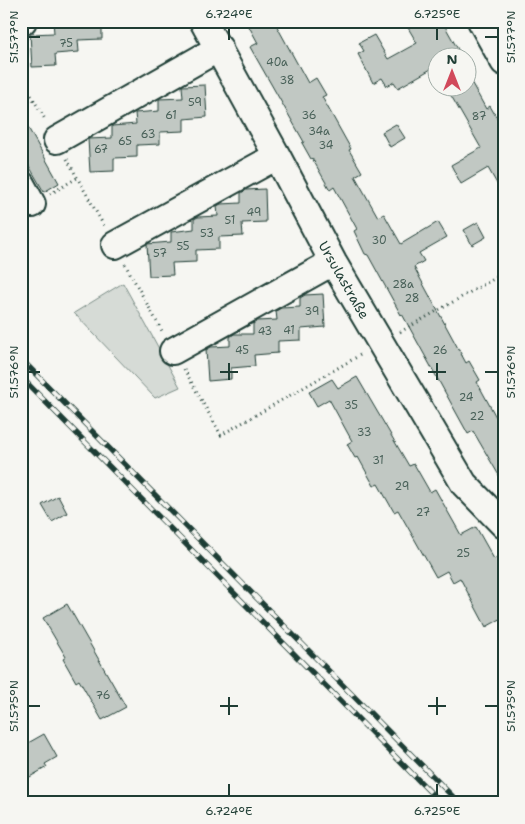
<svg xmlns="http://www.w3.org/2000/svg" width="525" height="824" viewBox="0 0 525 824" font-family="'Shantell Sans',sans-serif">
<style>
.green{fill:#d6dbd6;stroke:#7a8c85}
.building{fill:#c1c8c3;stroke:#1f3d34}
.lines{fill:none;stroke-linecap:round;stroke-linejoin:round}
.minor-casing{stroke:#1f3d34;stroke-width:30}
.path{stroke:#1f3d34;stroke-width:3;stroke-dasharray:1 4;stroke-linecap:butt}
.minor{stroke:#f6f6f2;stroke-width:26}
.rail-casing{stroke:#1f3d34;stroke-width:5.5}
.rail{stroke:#f6f6f2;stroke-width:4;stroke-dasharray:11;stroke-linecap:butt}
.ticks{fill:none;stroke:#1f3d34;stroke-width:2}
.labels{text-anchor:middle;stroke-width:4;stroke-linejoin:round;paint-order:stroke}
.number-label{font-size:11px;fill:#486058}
.street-label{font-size:14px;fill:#1f3d34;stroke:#f6f6f2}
.neatline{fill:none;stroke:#1f3d34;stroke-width:2}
.ticks-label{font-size:12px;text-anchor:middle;fill:#1f3d34}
</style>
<rect width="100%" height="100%" fill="#f6f6f2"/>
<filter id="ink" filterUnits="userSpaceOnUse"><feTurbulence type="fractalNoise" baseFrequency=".02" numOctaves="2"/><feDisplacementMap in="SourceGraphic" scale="10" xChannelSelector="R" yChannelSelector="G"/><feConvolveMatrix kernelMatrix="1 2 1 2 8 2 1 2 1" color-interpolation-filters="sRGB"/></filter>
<g filter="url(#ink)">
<path class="green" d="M123 283 180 387 155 398 74 313Z"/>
<path class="building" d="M53 21H102V39L78 40 79 52 55 54 56 66 32 67 30 34 54 33Z
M246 21H274L308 83 316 78 326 95 322 97 351 149 349 150 362 172 355 176 378 217 384 214 401 244 438 222 447 237 419 253 424 261 414 267 466 363 469 361 480 380 477 382 496 417 504 413V484L473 431 468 434 402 314 401 315 368 255 365 254 354 231 357 229 334 187 330 190 312 158 311 159 302 143 304 142 250 47 258 43Z
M404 21H442L460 53 451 58H438V65L398 88 394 82 387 86 382 78 373 83 358 54 364 51 359 43 374 35 388 59 417 43Z
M470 80 486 109 490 106 504 130V196L488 168 461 184 451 165 481 148 449 92 457 88H468V81Z
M205 85 207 117 184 119V131L160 132V144L137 145V157L114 158V171L90 172 88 139 112 138V126L136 124 135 113 159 111V99L183 98 182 86Z
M21 115 59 183 44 192 21 152Z
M396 124 405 138 390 147 382 132Z
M265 189 266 222 242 223 243 236 219 237V249L196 250V262L172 263 173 275 149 276 147 244 171 242V232L194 229V219L198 217 218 216 217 206 221 204 241 203V193L246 190Z
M478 222 486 237 472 245 464 230Z
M323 294 325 327 301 329V340L278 341V353L254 355 255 366 231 368V379L208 381 206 350 211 347 230 346V337L234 334H253V324L257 321 277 320 276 311 281 308 300 307V298L305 295Z
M357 377 409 466 414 464 430 492 435 489 461 535 476 527 494 559 497 557 504 570V617L486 627 460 578 453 582 447 571 436 577 398 510 394 512 378 484 374 486 358 457 355 458 347 444 352 441 329 399 317 406 309 392 332 379 338 388Z
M58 496 67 513 52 522 42 505Z
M67 604 126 707 102 720 79 680 76 682 63 659 66 657 43 618Z
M44 734 57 757 45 764 47 767 21 782V747Z"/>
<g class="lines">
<defs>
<path id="minor" d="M203 21 277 156 333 262 464 484 504 525
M481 21 504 62
M21 22 23 21
M57 140 219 48
M21 184 32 204
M115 245 277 156
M173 351 333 262"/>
</defs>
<use href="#minor" class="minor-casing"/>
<path class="path" d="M21 78 46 121
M67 159 104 226
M50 194 77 178
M125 264 162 331
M400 332 504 273
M184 369 221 435 362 354"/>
<use href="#minor" class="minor"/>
<defs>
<path id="rail" d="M21 359 459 803
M21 377 441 803"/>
</defs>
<use href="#rail" class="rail-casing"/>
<use href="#rail" class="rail"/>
</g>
</g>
<path class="ticks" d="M229 28V40M437 28V40M28 37H40M485 37H498M229 363V380M437 363V380M28 372H40M220 372H238M428 372H446M485 372H498M229 697V715M437 697V715M28 706H40M220 706H238M428 706H446M485 706H498M229 784V796M437 784V796"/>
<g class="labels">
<g class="number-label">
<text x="66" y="47">75</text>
<text x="277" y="66">40a</text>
<text x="287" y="84">38</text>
<text x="195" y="106">59</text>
<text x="171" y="119">61</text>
<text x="309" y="119">36</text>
<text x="479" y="120">87</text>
<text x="319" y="135">34a</text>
<text x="148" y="138">63</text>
<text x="125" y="145">65</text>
<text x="326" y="149">34</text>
<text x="101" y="153">67</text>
<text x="254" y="216">49</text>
<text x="230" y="224">51</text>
<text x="207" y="237">53</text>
<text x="379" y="244">30</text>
<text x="183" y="250">55</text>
<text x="160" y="257">57</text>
<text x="403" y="288">28a</text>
<text x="412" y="302">28</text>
<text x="312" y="315">39</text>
<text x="289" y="334">41</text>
<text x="265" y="335">43</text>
<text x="242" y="354">45</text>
<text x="440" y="354">26</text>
<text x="466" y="401">24</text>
<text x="351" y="409">35</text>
<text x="477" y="420">22</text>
<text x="364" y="436">33</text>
<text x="378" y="464">31</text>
<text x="402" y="490">29</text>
<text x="423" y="516">27</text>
<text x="463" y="557">25</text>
<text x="103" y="699">76</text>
</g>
<g class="street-label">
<text transform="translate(344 280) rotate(60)" y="5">Ursulastraße</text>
</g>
</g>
<rect width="525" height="824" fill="none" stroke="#f6f6f2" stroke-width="55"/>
<g transform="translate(452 72)"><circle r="24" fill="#f6f6f2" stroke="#a0aca6"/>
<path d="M0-4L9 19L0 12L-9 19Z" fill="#d1495b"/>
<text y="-8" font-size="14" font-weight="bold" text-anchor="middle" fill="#1f3d34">N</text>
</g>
<rect x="28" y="28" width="470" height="768" class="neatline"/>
<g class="ticks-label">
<text x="229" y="18">6.724°E</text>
<text x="437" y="18">6.725°E</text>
<text transform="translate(14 37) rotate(-90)" y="4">51.577°N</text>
<text transform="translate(511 37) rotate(-90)" y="4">51.577°N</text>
<text transform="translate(14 372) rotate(-90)" y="4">51.576°N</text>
<text transform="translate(511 372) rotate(-90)" y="4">51.576°N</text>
<text transform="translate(14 706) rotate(-90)" y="4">51.575°N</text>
<text transform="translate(511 706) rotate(-90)" y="4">51.575°N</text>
<text x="229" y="815">6.724°E</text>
<text x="437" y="815">6.725°E</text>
</g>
</svg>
